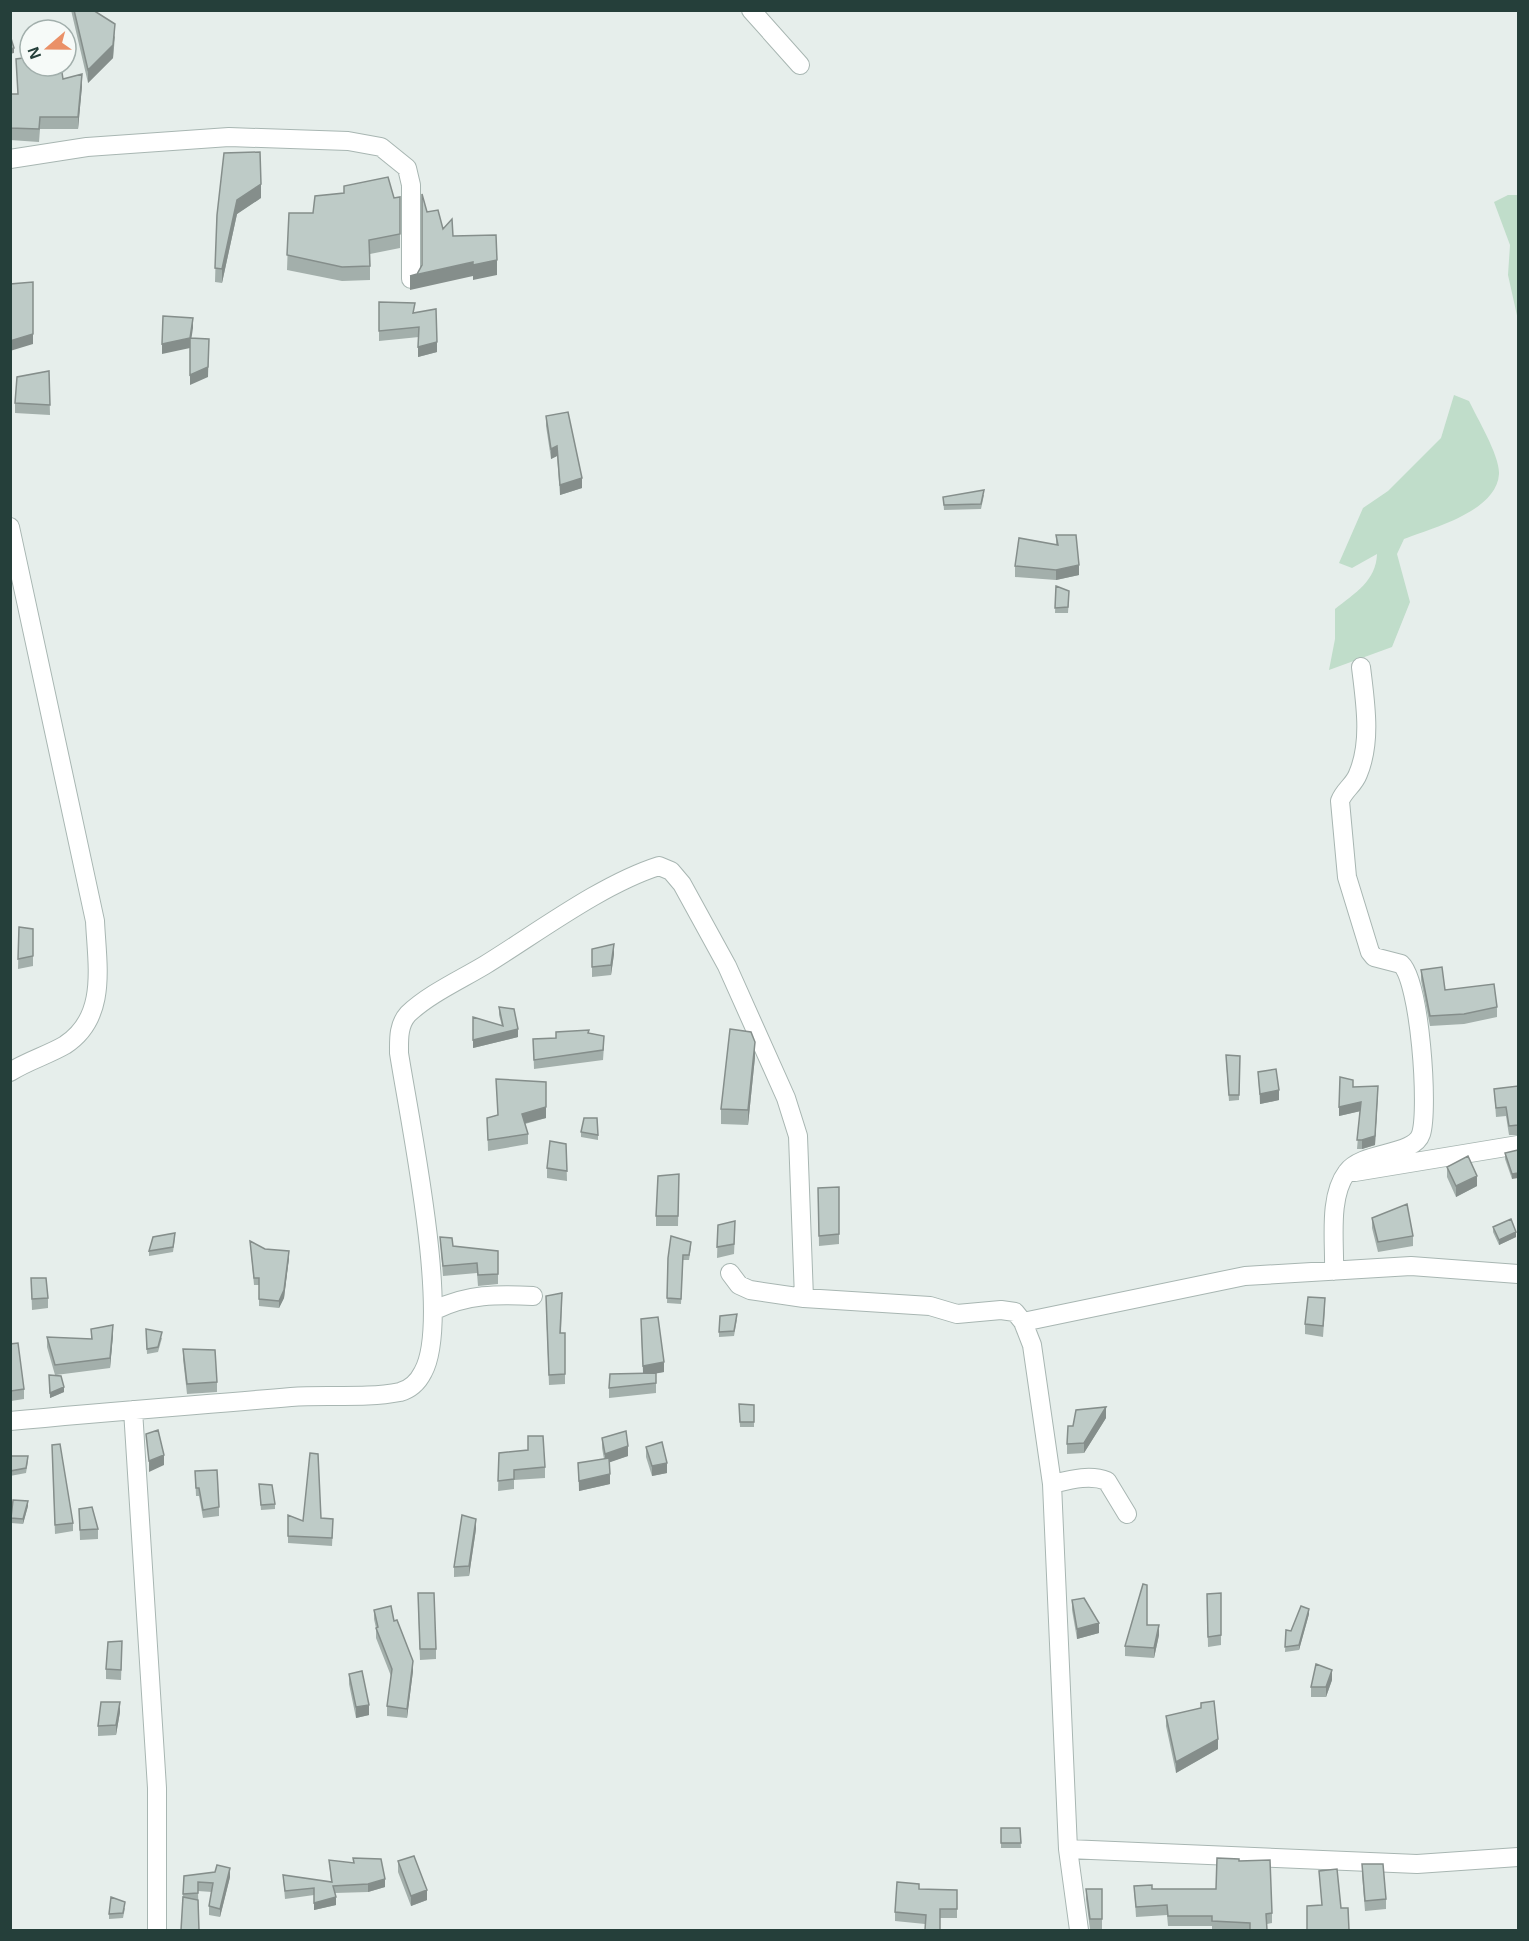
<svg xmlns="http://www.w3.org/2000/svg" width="1529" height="1941" viewBox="0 0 1529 1941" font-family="Helvetica,sans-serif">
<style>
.green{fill:#c0ddca}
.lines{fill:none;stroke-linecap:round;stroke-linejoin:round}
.minor-casing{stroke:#a8b6b2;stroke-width:20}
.minor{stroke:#fff;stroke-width:18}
.wall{fill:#a3afab}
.shaded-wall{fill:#858e8b}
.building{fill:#becbc7;stroke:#858e8b;stroke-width:1.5}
</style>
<rect width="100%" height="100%" fill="#e6eeeb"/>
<path class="green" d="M1508 195H1518V320L1508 275 1510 245 1494 202Z
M1454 395 1469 401C1477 418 1500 456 1499 474 1497 511 1433 528 1404 539L1397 554 1410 602 1392 647 1329 670 1335 639V609C1355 593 1376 581 1377 554L1352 568 1339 563 1363 508 1388 491 1441 438Z"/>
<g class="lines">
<defs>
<path id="minor" d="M751 10 800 65
M10 159 87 147 229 137 348 141 381 147 407 168 411 185V279
M10 527 95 921C97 965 108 1017 65 1045 48 1055 27 1061 10 1072
M1355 1172 1518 1145
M1334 1271C1335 1242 1328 1197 1347 1172 1362 1151 1414 1156 1421 1134 1429 1109 1420 981 1401 964L1374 957 1370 952 1347 877 1340 801C1344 790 1354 785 1358 774 1372 741 1365 701 1361 667
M730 1273 739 1285 750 1290 804 1298 930 1306 957 1314 1001 1310 1015 1312 1023 1322 1032 1345 1052 1484 1068 1849 1079 1930
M435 1310C467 1294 498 1294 533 1296
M1023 1322 1245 1276 1411 1266 1518 1274
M133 1410 157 1788V1930
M10 1421C104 1412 198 1405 291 1397 328 1394 364 1399 400 1392 411 1389 418 1382 423 1372 452 1320 409 1118 399 1053 399 1040 398 1025 408 1014 429 994 460 980 485 965 537 933 602 884 659 866L671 871 682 884 727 966 786 1098 798 1136 804 1298
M1052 1484C1069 1480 1090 1474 1107 1481L1127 1514
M1068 1849 1417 1864 1518 1857"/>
</defs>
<use href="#minor" class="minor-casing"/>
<use href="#minor" class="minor"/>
</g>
<path class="wall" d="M71 10H94L115 37 113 58 88 83Z
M16 59 63 79 82 86 78 129H40L39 142 10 140V94H18Z
M400 197V248L370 254V280L342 281 287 270 289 213H313Z
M261 198 237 214 222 283 215 282 217 215Z
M379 302 415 313 437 352 418 357 419 337 379 341Z
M49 371 50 415 15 413V403Z
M546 416 582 488 560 495 557 456 551 459 546 426Z
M984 495 981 509 944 510 943 497Z
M1056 535 1079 575 1056 580 1015 577V566L1056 545Z
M1056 586 1069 596 1068 613H1055Z
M19 927 33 929V966L18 969Z
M592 949 614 954 611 975 592 977Z
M1421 970 1445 990 1497 1007V1017L1464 1024 1430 1026 1421 980Z
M499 1007 518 1037 473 1048V1017L502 1026 499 1015Z
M588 1033 604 1046 603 1060 534 1069 533 1039 556 1038Z
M1240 1056 1239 1100 1229 1101 1226 1060Z
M755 1057 748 1125 721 1124V1109Z
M1258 1072 1279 1100 1260 1104Z
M496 1079 546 1118 525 1124 528 1134V1144L488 1151 487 1118 498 1115Z
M1518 1086V1135H1509L1506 1116 1496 1117 1494 1089Z
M1353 1087 1378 1096 1375 1145 1362 1149H1357L1360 1111 1339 1116Z
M581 1132 598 1135V1140L581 1137Z
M566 1144 567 1181 547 1178V1168Z
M1518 1150 1512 1179 1505 1159V1153Z
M1447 1167 1477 1186 1456 1197 1447 1177Z
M679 1174 678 1226H656V1216Z
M839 1187V1244L819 1246 818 1188Z
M1372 1218 1413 1236V1246L1378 1252 1372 1228Z
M718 1225 735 1232 734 1254 717 1258Z
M1493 1227 1516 1237 1499 1245 1493 1232Z
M440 1237 453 1246 498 1251V1284L478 1286 477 1273 443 1276Z
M175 1238 173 1252 149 1256V1251Z
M250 1241 265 1249 289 1258 284 1298 279 1308 259 1306V1285H254Z
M691 1247 689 1260H683L681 1304 667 1303 668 1258Z
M31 1278 48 1298V1308L32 1310Z
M562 1303 561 1333H565V1384L549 1385 546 1306Z
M1325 1308 1323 1337 1305 1334V1324Z
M737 1319 734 1336 719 1337V1332Z
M91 1329 113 1335 110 1368 56 1375 64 1392 50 1398 49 1375H55L47 1347V1337L91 1339Z
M146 1329 162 1338 158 1352 147 1354Z
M641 1329 664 1372 656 1373V1393L609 1398V1388L643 1373Z
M10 1344 24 1389V1399L11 1401Z
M183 1349 217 1382V1392L187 1394 183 1359Z
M754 1405V1427H740L739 1409Z
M1106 1418 1084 1453 1067 1454V1444L1073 1426Z
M602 1438 628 1456 609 1462 610 1484 579 1491 578 1463 604 1459 602 1448Z
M52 1445 73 1523V1531L55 1534Z
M646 1447 667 1473 652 1476 646 1457Z
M499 1453 545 1467V1478L514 1480V1489L498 1491Z
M10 1456 28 1461 26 1473 10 1476Z
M195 1471 219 1507V1516L203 1518 199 1496H196Z
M259 1484 275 1504V1509L261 1510Z
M28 1506 23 1524 11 1523V1518Z
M79 1509 98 1529V1539L80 1540Z
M288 1515 303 1521 321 1518 333 1526 332 1546 288 1543Z
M476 1529 469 1576 454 1577V1567Z
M1221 1593V1645L1208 1647 1207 1594Z
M1072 1600 1099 1633 1077 1639 1072 1610Z
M418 1603 436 1649V1659L420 1660Z
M374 1610 394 1621 413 1671 407 1718 387 1716V1706L391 1676 376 1638V1628L374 1619Z
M1309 1614 1299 1650 1285 1652 1286 1630 1291 1631Z
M1147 1625 1159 1635 1154 1658 1125 1656V1646Z
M122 1651 121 1680 106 1679V1669Z
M349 1674 369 1715 356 1718 349 1684Z
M1332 1680 1326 1697H1311V1687Z
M1201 1703 1218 1749 1176 1773 1166 1726V1716L1201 1708Z
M120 1712 116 1735 98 1736V1726Z
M1001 1828H1020L1021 1848H1001Z
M329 1860 385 1887 368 1892 335 1893 336 1905 314 1910V1895L285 1899 283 1875 331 1882Z
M398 1861 427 1900 411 1906 398 1872Z
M1239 1861 1272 1913V1923L1267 1924V1930H1212V1926H1168L1167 1915 1136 1917 1134 1886 1152 1889H1216Z
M1362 1864 1386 1899V1909L1365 1911 1362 1874Z
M184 1876 230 1877 220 1917 209 1915V1906L212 1892 198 1891 199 1930H181Z
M919 1889 957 1890V1918H940L925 1924 895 1921V1912Z
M1086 1889H1102V1929H1090L1086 1899Z
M125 1908 123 1918 109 1919V1914Z"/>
<path class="shaded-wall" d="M115 24 113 58 88 83V70Z
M14 48V53L10 54V49Z
M82 74V86L78 129V117Z
M261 184V198L237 214 222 283V269L237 200Z
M497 260V275L473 280V276L410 290V276L473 262Z
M33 292V344L10 351V341Z
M193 318V328L190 348 162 354V344Z
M209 339 208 377 190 385V375Z
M437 342V352L418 357V347Z
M557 446V456L551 459V449Z
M582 478V488L560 495V485Z
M1079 565V575L1056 580V570Z
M614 944V954L611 975V965Z
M518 1029V1037L473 1048V1040Z
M755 1042V1057L748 1125V1110Z
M1378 1086 1375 1145 1362 1149V1140Z
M1279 1090V1100L1260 1104V1094Z
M1361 1102V1111L1339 1116V1107Z
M546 1107V1118L522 1124V1114Z
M1518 1173V1178L1512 1179V1174Z
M1477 1176V1186L1456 1197V1186Z
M1516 1232V1237L1499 1245V1240Z
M289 1251V1258L284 1298 279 1308V1301Z
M113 1325V1335L110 1368V1358Z
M664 1362V1372L643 1376V1366Z
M64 1387V1392L50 1398V1393Z
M1106 1407V1418L1084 1453V1443Z
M628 1446V1456L605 1464V1454Z
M164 1455V1465L149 1472V1461Z
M667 1463V1473L652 1476V1466Z
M610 1474V1484L579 1491V1481Z
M28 1501V1506L23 1524V1519Z
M476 1519V1529L469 1576V1566Z
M1309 1609V1614L1299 1650V1645Z
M1099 1623V1633L1077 1639V1629Z
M1159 1625V1635L1154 1658V1648Z
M413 1661V1671L407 1718V1709Z
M1332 1670V1680L1326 1697V1687Z
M120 1702V1712L116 1735V1725Z
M369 1705V1715L356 1718V1707Z
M1218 1739V1749L1176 1773V1762Z
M230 1868V1877L220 1917V1909Z
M385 1879V1887L368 1892V1884Z
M427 1890V1900L411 1906V1896Z
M336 1897V1905L314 1910V1903Z"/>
<path class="building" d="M74 10H93L115 24 113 45 88 70Z
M10 35 14 48 10 49Z
M30 57V66H61L63 79 82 74 78 117H40L39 129 10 128V94H18L16 59Z
M260 152 261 184 237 200 222 269 215 268 217 215 224 153Z
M388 177 394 198 400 197V234L369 240 370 266 342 267 287 255 289 213H313L315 196 344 193V186Z
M422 194 427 212 438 210 443 229 452 219 453 236 496 235 497 260 473 265V262L410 276 417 274 422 265Z
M33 282V334L10 341V284Z
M379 302 415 303 413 313 436 309 437 342 418 347 419 327 379 331Z
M163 316 193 318 190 338 162 344Z
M190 338 209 339 208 367 190 375Z
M49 371 50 405 15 403 17 377Z
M568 412 582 478 560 485 557 446 551 449 546 416Z
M984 490 981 504 944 505 943 497Z
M1056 535H1076L1079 565 1056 570 1015 566 1019 538 1058 545Z
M1056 586 1069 591 1068 607 1055 608Z
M19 927 33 929V956L18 959Z
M614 944 611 965 592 967V949Z
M1442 967 1445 990 1494 984 1497 1007 1464 1014 1430 1016 1421 970Z
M499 1007 514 1009 518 1029 473 1040V1017L503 1026Z
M730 1029 751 1032 755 1042 748 1110 721 1109Z
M589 1030 588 1033 604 1036 603 1050 534 1060 533 1039 556 1038V1032Z
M1226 1055 1240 1056 1239 1095H1229Z
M1276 1069 1279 1090 1260 1094 1258 1072Z
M1340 1077 1353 1080V1087L1378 1086 1375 1136 1362 1140H1357L1361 1102 1339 1107Z
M496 1079 546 1082V1107L522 1114 528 1134 488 1140 487 1118 498 1115Z
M1518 1086V1125L1509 1126 1506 1107 1496 1108 1494 1089Z
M584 1118H597L598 1135 581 1132Z
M550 1141 566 1144 567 1171 547 1168Z
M1518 1150V1173L1512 1174 1505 1153Z
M1468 1156 1477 1176 1456 1186 1447 1167Z
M679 1174 678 1216H656L658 1176Z
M839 1187V1234L819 1236 818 1188Z
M1407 1204 1413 1236 1378 1242 1372 1218Z
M1511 1219 1516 1232 1499 1240 1493 1227Z
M735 1221 734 1244 717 1247 718 1225Z
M175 1233 173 1247 149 1251 153 1237Z
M671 1236 691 1242 689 1255H683L681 1299 667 1298 668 1258Z
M440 1237 452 1238 453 1246 498 1251V1274L478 1275 477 1263 443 1266Z
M250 1241 265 1249 289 1251 284 1290 279 1301 259 1299V1278H254Z
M31 1278H46L48 1298 32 1299Z
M562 1293 560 1333H565V1374L549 1375 546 1296Z
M1308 1297 1325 1298 1323 1326 1305 1324Z
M737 1314 734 1331 719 1332 720 1316Z
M658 1317 664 1362 643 1366 641 1319Z
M113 1325 110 1358 55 1365 47 1337 92 1339 91 1329Z
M146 1329 162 1332 158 1347 147 1349Z
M18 1343 24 1389 11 1391 10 1344Z
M183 1349 215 1350 217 1382 187 1384Z
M656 1373V1383L609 1388 610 1374Z
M49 1375 61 1376 64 1387 50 1393Z
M739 1404 754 1405V1422H740Z
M1106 1407 1084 1443 1067 1444 1068 1426H1073L1076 1410Z
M158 1430 164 1455 149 1461 146 1434Z
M626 1431 628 1446 605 1454 602 1438Z
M528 1436H543L545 1467 514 1470V1479L498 1481 499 1453 528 1450Z
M662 1442 667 1463 652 1466 646 1447Z
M60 1444 73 1523 55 1525 52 1445Z
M310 1453 318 1454 321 1518 333 1519 332 1538 288 1536V1515L303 1521Z
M10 1456H28L26 1468 10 1471Z
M609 1458 610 1474 579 1481 578 1463Z
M217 1470 219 1507 203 1510 199 1488H196L195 1471Z
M259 1484 272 1485 275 1504 261 1505Z
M13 1500 28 1501 23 1519 11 1518Z
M92 1507 98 1529 80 1530 79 1509Z
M462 1515 476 1519 469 1566 454 1567Z
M1143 1584 1147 1585V1625H1159L1154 1648 1125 1646Z
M418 1593H434L436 1649H420Z
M1221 1593V1635L1208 1637 1207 1594Z
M1084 1598 1099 1623 1077 1629 1072 1600Z
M391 1606 394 1621 397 1620 413 1661 407 1709 387 1706 392 1669 376 1628 378 1627 374 1610Z
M1301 1606 1309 1609 1299 1645 1285 1647 1286 1630 1291 1631Z
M122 1641 121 1670 106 1669 108 1642Z
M1316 1664 1332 1670 1326 1687H1311Z
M362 1671 369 1705 356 1707 349 1674Z
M1214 1701 1218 1739 1176 1762 1166 1716 1201 1708V1703Z
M101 1702H120L116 1725 98 1726Z
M1001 1828H1020L1021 1843H1001Z
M414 1856 427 1890 411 1896 398 1861Z
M353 1858 381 1859 385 1879 368 1884 333 1886 336 1897 314 1903V1888L285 1891 283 1875 332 1882 329 1860 354 1863Z
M1217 1858 1239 1859V1861L1270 1860 1272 1913 1266 1914 1267 1930H1250V1923L1212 1921V1916H1168L1167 1905 1136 1907 1134 1886 1152 1885V1889H1216Z
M1362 1864H1383L1386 1899 1365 1901Z
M217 1865 230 1868 220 1909 209 1906 213 1883 198 1882V1893L183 1894 184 1876 215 1872Z
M1337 1869 1341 1908H1348L1349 1930H1307V1906L1322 1905 1319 1871Z
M897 1882 919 1884V1889L957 1890V1909H940V1930H925L926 1915 895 1912Z
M1086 1889H1102V1919H1090Z
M111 1897 125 1902 123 1913 109 1914Z
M183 1897 198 1900 199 1930H181Z"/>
<rect width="1529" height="1941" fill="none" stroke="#253f3a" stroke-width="24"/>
<g transform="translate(48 48) rotate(250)"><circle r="28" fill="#f6faf8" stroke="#a2afac" stroke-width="1.5"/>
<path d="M0-4.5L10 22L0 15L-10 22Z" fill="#ea9067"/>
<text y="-9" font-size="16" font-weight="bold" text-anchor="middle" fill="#253f3a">N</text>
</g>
</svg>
